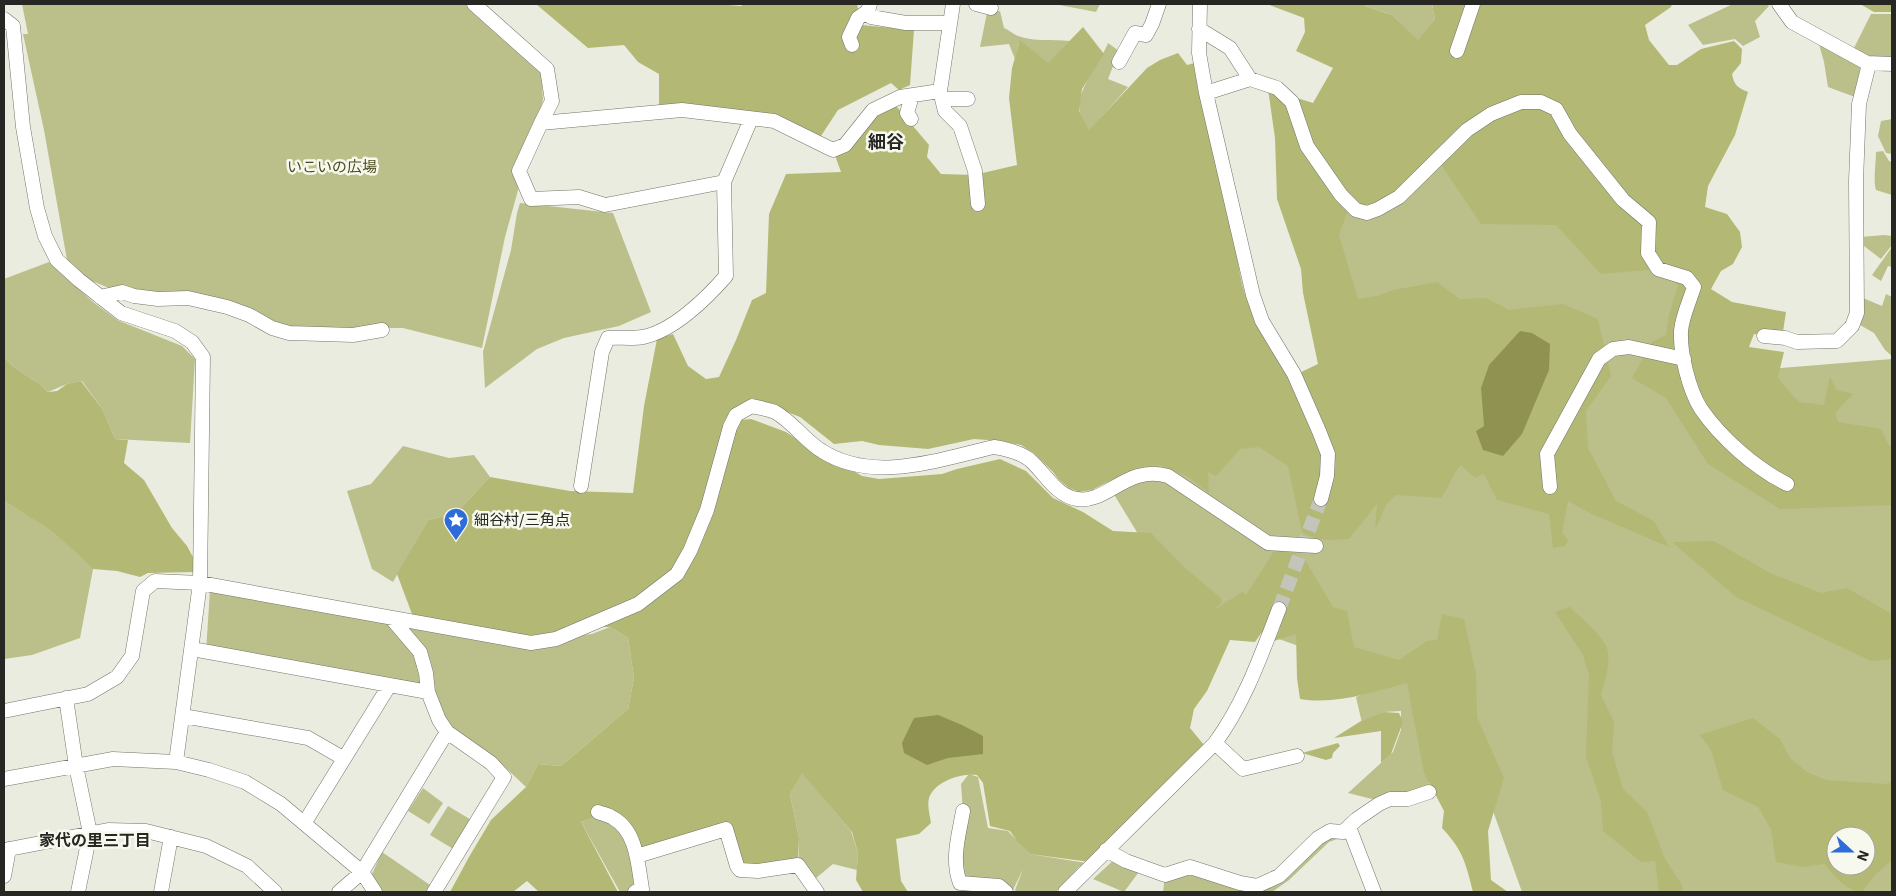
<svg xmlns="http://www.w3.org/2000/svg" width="1896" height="896" viewBox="0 0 1896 896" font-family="'IBM Plex Sans','Noto Sans JP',sans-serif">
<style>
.green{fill:#bbbf8a;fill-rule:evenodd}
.forest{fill:#b4b875;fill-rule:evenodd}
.water{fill:#8f9251}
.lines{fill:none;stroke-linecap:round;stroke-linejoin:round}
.minor-tunnel{stroke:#c4c5ba;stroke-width:14;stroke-dasharray:14 7;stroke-linecap:butt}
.minor-casing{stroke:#73746a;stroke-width:15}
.minor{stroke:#fff;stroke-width:14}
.labels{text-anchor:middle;stroke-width:5;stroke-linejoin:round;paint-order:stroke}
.park-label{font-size:15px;fill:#4a4c1a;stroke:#f8f9ee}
.poi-label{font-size:15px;fill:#262723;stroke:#f8f9ee;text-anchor:start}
.neighbourhood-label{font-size:16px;font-weight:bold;fill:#262723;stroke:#f8f9ee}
.quarter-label{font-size:18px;font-weight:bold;fill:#262723;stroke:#f8f9ee}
</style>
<rect width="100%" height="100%" fill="#ebece0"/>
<path class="green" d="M22 4H467L541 71 543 100 505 237 482 348 403 328H373L315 332 273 323 245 307 118 292 69 271 44 130 23 34H28Z
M1054 4H1100L1096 12Z
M1365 4H1432L1435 19 1418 41 1392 15 1365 6Z
M1733 4H1767L1769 6 1755 21 1760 37 1743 46 1735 39 1703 45 1688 25Z
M1000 11 1004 28C1009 30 1013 34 1018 36 1033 42 1053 39 1070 41L1048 64 1019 43 1015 59 1009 44 980 47 987 13Z
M1871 14H1892V60L1871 58 1854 48Z
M1817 37 1861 63 1855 97 1828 87 1824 62Z
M1108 43 1119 51 1108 79 1128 87 1089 131C1086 125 1082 119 1080 113 1074 92 1101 62 1108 43Z
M1553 44 1745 371 1892 359V892H1522L1454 702 1429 783V792L1380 801 1348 793 1393 752 1401 730V711L1384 712 1362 723 1356 697 1395 681 1180 603 1084 445 1338 370 1312 192ZM1836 836H1866V866H1836Z
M1892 119V154L1886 153 1878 136 1881 121Z
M1883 151 1889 161 1892 162V195L1876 190C1873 181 1876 163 1876 152Z
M520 203 613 213 651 312 619 326 564 338 537 349 485 388 483 352 511 250 517 213Z
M1884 235 1892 236V245L1881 259 1860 243 1861 237Z
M1892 247V267L1888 266 1881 281 1872 275Z
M49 262 93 302 117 320 182 346 195 359 190 443 115 439 103 410 82 381 67 384 48 392C35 377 14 372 4 356V279Z
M1886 294 1892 297V356L1885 350 1874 333 1860 325 1863 298 1882 306Z
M403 446 449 458 474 455 490 477 455 514 428 520 393 582 372 569 347 491 371 484Z
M4 501 29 515 94 564 80 638 32 655 4 659Z
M210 590 404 621 516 641 592 634 610 627 628 638 634 678 628 709 561 766 538 764 526 787 508 770 447 732 414 648 422 691 206 652Z
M802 772 851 831 858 853 857 870 833 864 810 883 799 862V838L790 794Z
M969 774 978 777 988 828 1008 831 1030 854 1086 863 1079 867 1056 892H1017L1015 890 1023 869 1012 892 960 883 963 811 961 784Z
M423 788 443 803 429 824 408 811Z
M448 806 473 821 455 850 430 835Z
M599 816 625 832 639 886 627 892H620L581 822Z
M1346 836 1329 842 1289 880 1272 892H1163L1165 875 1190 867 1257 886 1283 876 1330 837Z
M382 852 433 887 430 892H381L372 874Z
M1115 859 1141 869 1124 892 1093 879Z"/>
<path class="forest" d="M536 4H716L741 6 744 4H857L861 25 914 30 910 85 899 90 891 83 838 110 819 139 776 120 659 106V74L638 62 624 45 588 48Z
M1267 4H1365V6L1392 15 1418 40 1435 19 1432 4H1672L1671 7 1645 25 1649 40 1669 65H1677L1701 49 1734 41 1742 49 1741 63 1732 74C1734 85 1738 88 1748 92L1735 135 1708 186 1705 207 1727 214 1740 232 1742 247 1733 264 1721 271 1711 289 1732 302 1786 312 1782 338 1754 334 1749 347 1784 352 1778 377 1785 387 1799 402 1824 405 1830 376 1836 390 1853 394 1835 413 1838 422 1881 429 1889 446 1892 444V505L1780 509 1708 464 1666 398 1632 378 1652 342 1666 335 1669 315 1678 285 1658 269 1601 274 1556 225 1481 224 1440 163 1392 202 1348 210 1339 235 1358 299 1377 296 1393 290 1437 282 1460 299 1486 298 1509 310 1563 304 1598 319 1611 376 1586 411 1588 448 1616 501 1654 521 1669 547 1594 515 1568 501 1562 533 1568 540 1565 546 1553 548 1549 514 1497 500 1484 474 1475 478 1461 465C1452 475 1450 486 1441 498L1396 495 1386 505 1375 530 1377 504 1349 539C1330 540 1319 542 1302 532L1288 466 1259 447 1240 449 1216 476 1208 472 1209 493 1187 476 1163 466 1155 465 1135 468 1092 490 1079 492 1069 488 1059 480 1053 472 1035 454 1021 445 1001 441 974 439 928 449 879 445 862 441 834 444 800 417 752 398 730 421 751 419 786 432 816 452 842 464 862 476 879 479 942 474 957 469 1000 459 1026 471 1053 498 1083 512 1113 531 1151 533 1184 567 1222 599 1220 605 1215 608 1216 609 1242 592 1246 595 1274 551 1288 549 1305 560 1333 607 1347 611 1354 647 1399 660 1427 641 1437 640 1442 614 1464 619 1476 674 1477 717 1504 778 1488 831 1491 880 1508 892H1473C1466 864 1463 850 1442 828L1444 811 1424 773 1407 683C1372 692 1337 705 1300 699L1297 678 1296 634 1274 641 1281 628 1268 623 1255 642 1230 640 1207 691 1194 709 1190 728 1204 745 1090 862 1030 854 1017 841 1010 831 990 826 983 783 977 775C961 773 935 781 929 798 927 805 930 816 931 823L919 834 896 839 901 881 908 892H863L856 880 858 853 852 832 802 773 790 794 799 838 798 865 741 872 726 829 639 856 617 819 596 817 581 822 618 892H539L527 881 513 892H450L469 857 491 820 526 787 538 764 561 766 628 709 634 678 628 638 610 627H586L541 636 482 635 412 614 397 574 428 520 455 514 490 477 570 491 633 493 644 406 657 339 673 334 688 366 706 379 719 377 736 340 752 300 766 293 769 214 786 174 841 172 833 150 892 101 929 145 927 157 941 174 974 175 1017 165 1009 98 1012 68 1020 40 1048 63 1083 27 1104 54 1082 89 1079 111 1089 130 1147 68 1160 60 1178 53 1187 65 1198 62C1203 120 1219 175 1232 231 1238 255 1239 282 1249 305 1259 331 1280 352 1297 374L1318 364 1303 293 1301 269 1277 199 1275 138 1268 89 1313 103 1333 68 1296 51 1305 32 1304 18ZM1520 331 1549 362V370L1522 434 1476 431 1484 426 1481 388 1489 365Z
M1860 4H1892V12H1874Z
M4 356C14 372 35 377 48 392L57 391 67 384 81 381 103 410 115 439 128 440 124 463 144 480 172 528 187 546 194 559V572L148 573 140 577 117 571 93 569C67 541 37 520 4 501Z
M1714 541 1772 574 1821 593 1847 588 1892 614V659L1871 661 1736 597 1672 542Z
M1570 607C1581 618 1601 634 1607 648 1611 662 1605 682 1601 695L1614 722 1612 752 1623 789 1647 812 1665 859 1682 885V892H1659L1655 861 1641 862 1603 831 1601 801 1586 757 1589 675 1583 655 1555 612Z
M1384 712 1399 713 1403 722 1391 754 1381 763V731L1334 738 1361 721Z
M1753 718 1780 739 1790 758 1807 772 1826 780 1886 784 1892 783V860L1876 874 1862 892C1846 892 1834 874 1824 864L1803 867 1776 862 1771 829 1758 807 1723 790 1711 750 1700 735ZM1836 836H1866V866H1836Z
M1338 743 1340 746 1333 753 1332 758 1326 760 1302 753Z"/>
<path class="water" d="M1520 331 1532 333 1550 344 1549 370 1522 434 1503 456 1483 450 1476 431 1484 426 1481 388 1489 365Z
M938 715 962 725 983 736V754L948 758 927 765 904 753 902 743 914 718Z"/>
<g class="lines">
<path class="minor-tunnel" d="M1279 609 1321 499"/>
<defs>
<path id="minor" d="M474 4 547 69 552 101 541 123 682 110 774 121 833 150 845 145 873 110 900 97 940 91 953 4
M870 4 868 11 871 17 906 23H950
M976 4 991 8
M1200 4 1199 53 1206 93 1253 295 1262 321 1294 374 1319 431 1328 454 1327 476 1321 499
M1779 4 1792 22 1867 63 1892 64
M4 19 13 26 23 127 37 208 45 236 57 260 79 280 121 313 175 331 192 342 203 357 200 583 176 762
M1199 29 1230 48 1250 79
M852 45 849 37 858 18 868 11
M1457 51 1473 4
M1119 62 1135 33 1146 35 1152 24 1159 4
M940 91 945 111 960 126 975 171 978 204
M1206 93 1250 79 1277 88 1292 102 1307 146 1341 195 1356 210 1367 213 1378 209 1399 197 1467 130 1491 114 1521 102H1541L1556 109 1570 134 1623 200 1649 222 1648 253 1658 269 1687 278 1694 287C1690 300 1682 317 1681 331 1680 354 1689 390 1701 409 1721 438 1755 468 1787 484
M942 99H968
M911 119 907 113 912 96
M541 123 519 171 531 199 579 197 605 205 724 182
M100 297 122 292 134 296 158 299 188 298 227 307 249 315 272 328 289 333 353 335 382 330
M1764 336 1785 338 1797 342 1837 341 1852 326 1857 313 1856 181 1859 104 1868 68 1867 63
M581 486 602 352 608 338C619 337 632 339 643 337 673 331 706 299 726 276L724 182 751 119
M1550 487 1547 454 1599 359 1613 349 1629 347 1684 359
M391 618 420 652 426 673 428 692 439 720 447 732 491 763 504 777 434 892
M192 649 428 692
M66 698 76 766 90 833 78 892
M4 711 88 694 117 677 132 656 143 591 155 581 200 583 531 643 556 639 638 604 677 574 690 551 707 510 730 427 736 415 752 406C759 408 768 409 775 412 793 422 805 441 822 451 874 484 940 459 994 447 1007 449 1020 452 1030 460 1045 473 1056 496 1077 499 1107 504 1127 464 1168 476L1268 543 1316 546
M183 716 308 738 343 758
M1215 743 1243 769 1297 756
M4 779 113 759 176 762 209 770 245 782 281 804 362 872 375 892
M963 811C959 835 951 859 960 883L999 886 1006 892
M598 812C603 814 609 815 613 818 637 831 638 865 642 889L635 892
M305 822 389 686
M1349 827 1374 892
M4 850 108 830 146 831 206 846 247 866 275 892
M1106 850 1126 861 1165 875 1190 867 1240 883 1257 886 1279 876 1318 838 1330 831 1343 832 1357 819 1379 804 1390 799H1408L1429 792
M637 856 726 829 737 866 740 870 758 871 798 865 817 892
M4 876 9 849
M161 892 171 837
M339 892 362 872 447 732
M1065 892 1215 743C1245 702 1261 655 1279 609"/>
</defs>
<use href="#minor" class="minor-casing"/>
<use href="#minor" class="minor"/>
</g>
<defs>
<symbol id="sight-pin" viewBox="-11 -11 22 30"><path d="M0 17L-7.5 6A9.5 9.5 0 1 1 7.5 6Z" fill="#2e6cd9" stroke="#f8f9ee"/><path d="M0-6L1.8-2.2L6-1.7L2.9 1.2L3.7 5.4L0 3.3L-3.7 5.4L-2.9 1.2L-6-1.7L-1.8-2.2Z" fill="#fff"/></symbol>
</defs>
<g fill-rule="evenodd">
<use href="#sight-pin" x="442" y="506" width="28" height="38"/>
</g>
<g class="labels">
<g class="park-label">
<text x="332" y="172">いこいの広場</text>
</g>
<g class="poi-label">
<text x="474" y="525">細谷村/三角点</text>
</g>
<g class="neighbourhood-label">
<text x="95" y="846">家代の里三丁目</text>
</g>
<g class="quarter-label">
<text x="886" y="148">細谷</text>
</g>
</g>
<rect width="1896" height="896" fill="none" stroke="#262723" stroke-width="10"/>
<g transform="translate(1851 851) rotate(111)"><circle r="24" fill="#f8f9ee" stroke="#a4a59d"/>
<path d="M0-4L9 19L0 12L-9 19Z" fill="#2e6cd9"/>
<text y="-8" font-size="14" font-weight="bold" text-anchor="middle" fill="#262723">N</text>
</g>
</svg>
